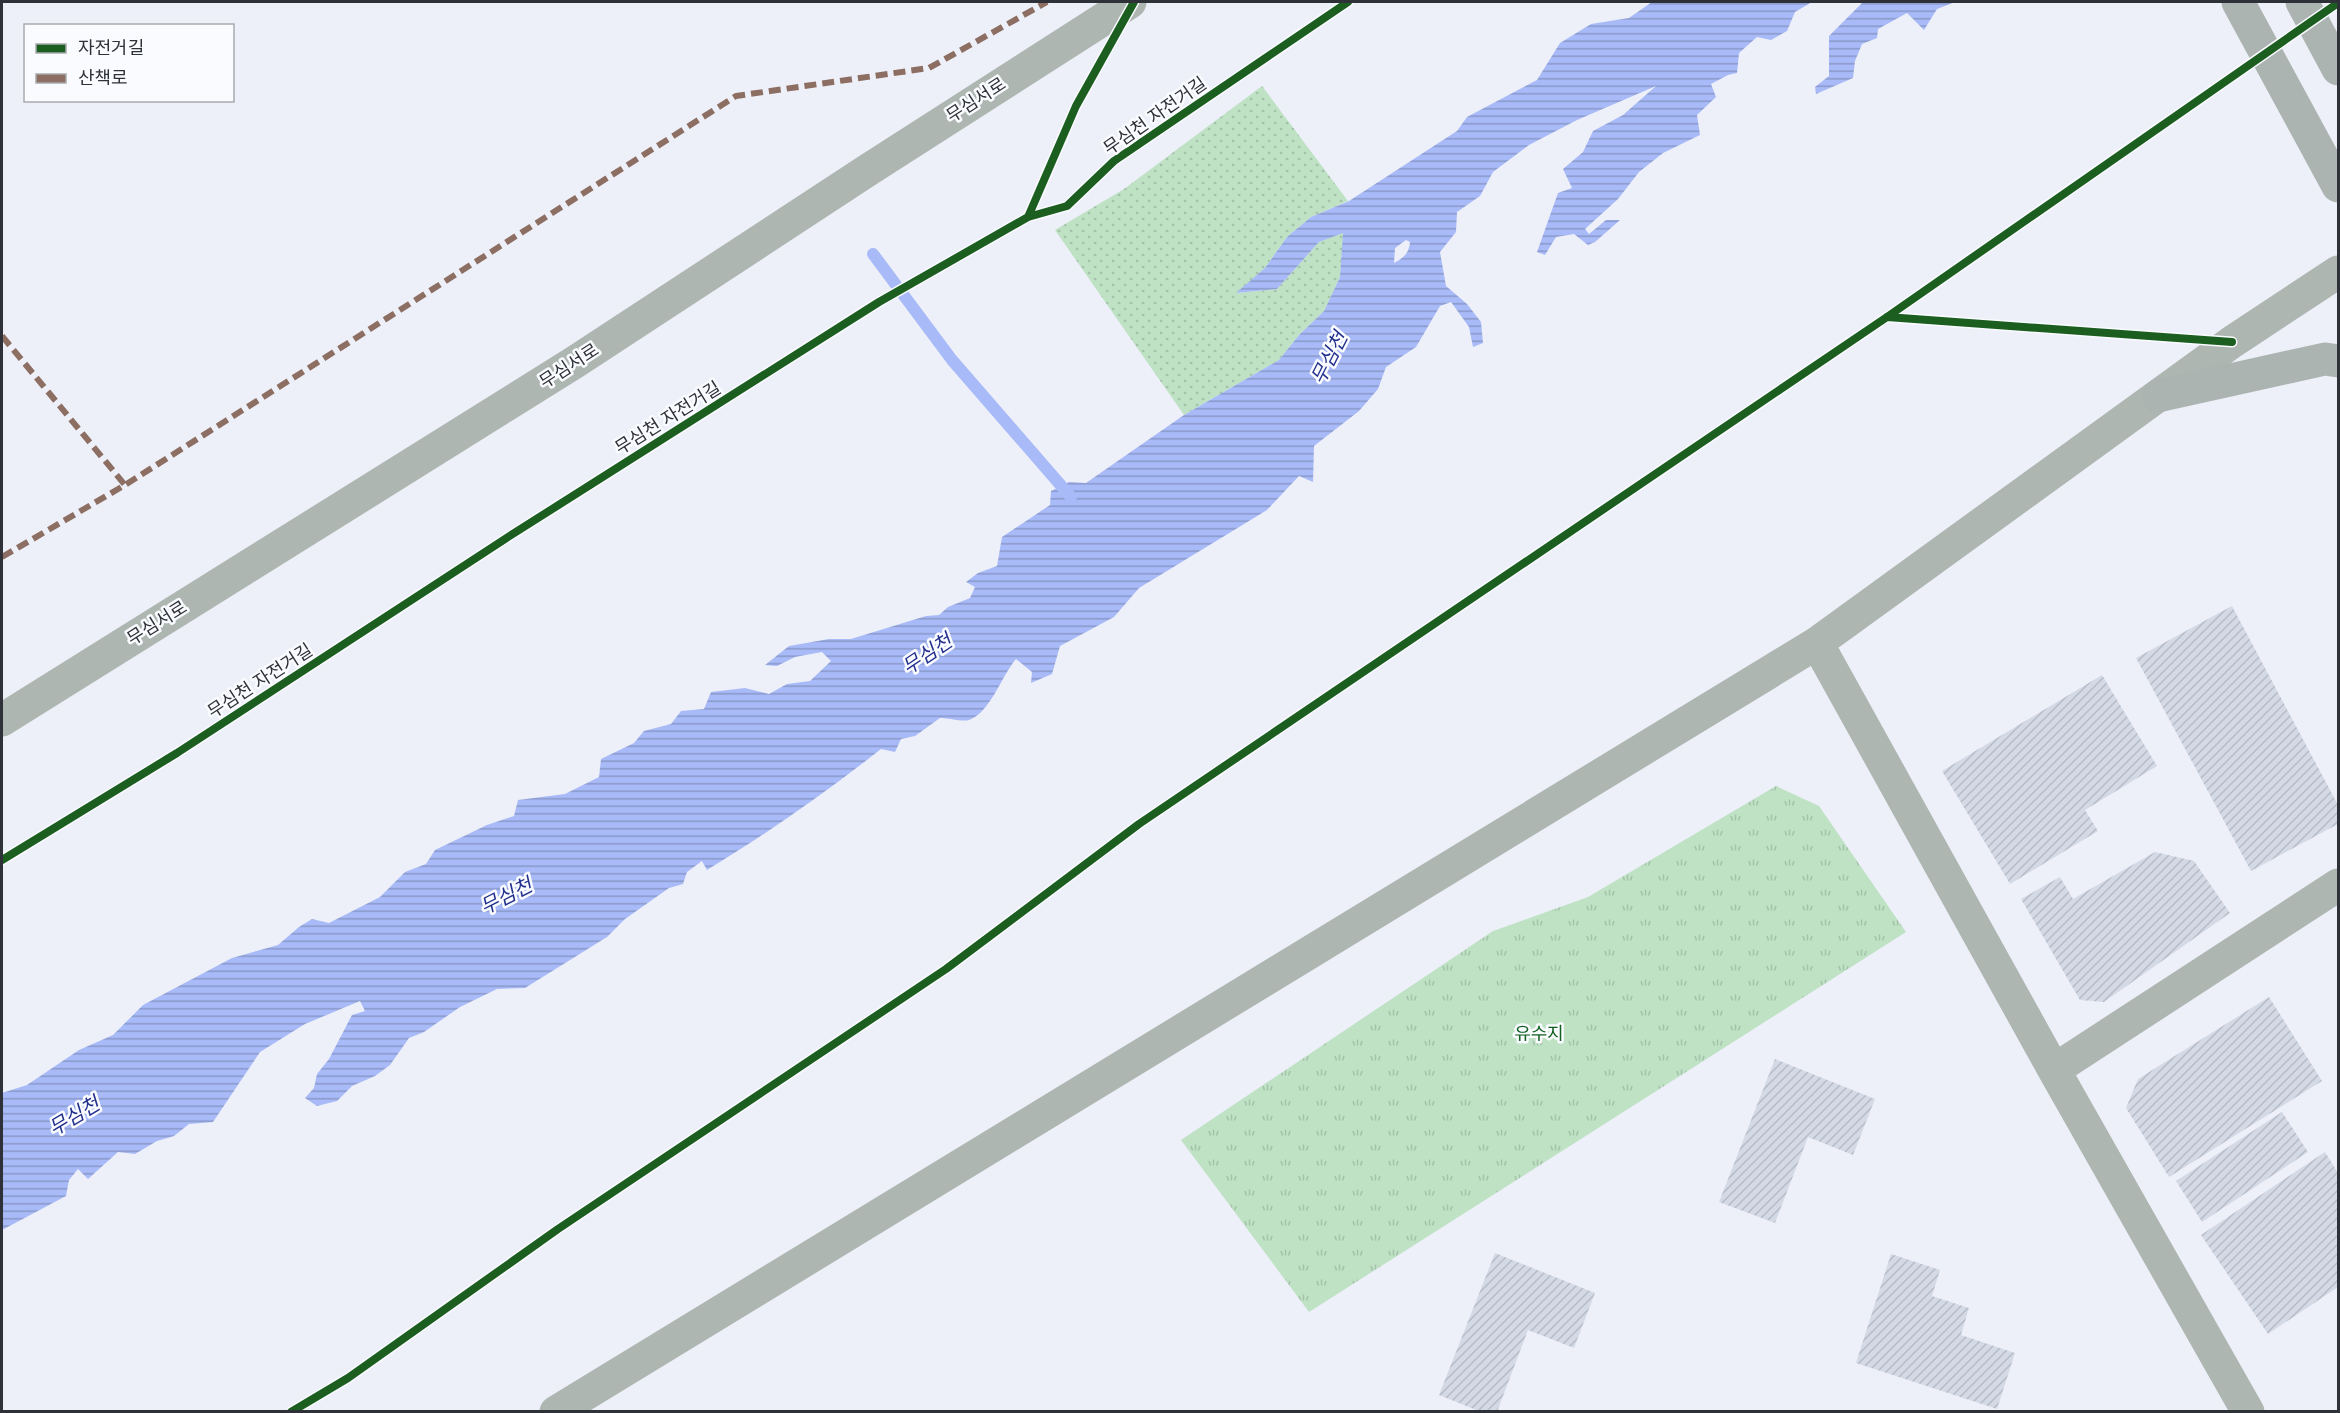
<svg xmlns="http://www.w3.org/2000/svg" width="2340" height="1413" viewBox="0 0 2340 1413" font-family="'Space Grotesk','Noto Sans KR',sans-serif">
<style>
.grass{fill:url(#grass-dots)}
.park{fill:url(#park-tufts)}
.water{fill:url(#water-rules);fill-rule:evenodd}
.lines{fill:none;stroke-linecap:round;stroke-linejoin:round}
.stream{stroke:#a8baf7;stroke-width:12}
.building{fill:url(#building-hatch)}
.street{stroke:#adb6b1;stroke-width:33}
.secondary{stroke:#acb4b1;stroke-width:33}
.quiet{stroke:#8d6e63;stroke-width:6;stroke-dasharray:12 6;stroke-linecap:butt}
.cycleway-casing{stroke:#fafbff;stroke-width:11}
.cycleway{stroke:#1b5e20;stroke-width:8}
.labels{text-anchor:middle;stroke-width:5;stroke-linejoin:round;paint-order:stroke}
.street-label{font-size:18px;fill:#2e3137;stroke:#fafbff}
.park-label{font-size:18px;fill:#11601f;stroke:#fafbff}
.water-label{font-size:20px;font-style:italic;fill:#23318e;stroke:#fafbff}
</style>
<defs>
<pattern id="grass-dots" width="8" height="8" patternUnits="userSpaceOnUse" patternTransform="scale(1.5)"><rect width="8" height="8" fill="#bfe2c5"/><path d="M2 2h.1M6 6h.1" fill="none" stroke="#a4c2aa" stroke-width="1.8" stroke-linecap="round"/></pattern>
<pattern id="park-tufts" width="24" height="20" patternUnits="userSpaceOnUse" patternTransform="scale(1.5)"><rect width="24" height="20" fill="#bfe2c5"/><path d="M3 7l-1-3M5 7V3M7 7l1-3M15 17l-1-3M17 17v-4M19 17l1-3" fill="none" stroke="#a4c2aa"/></pattern>
<pattern id="water-rules" width="6" height="5" patternUnits="userSpaceOnUse" patternTransform="scale(1.5)"><rect width="6" height="5" fill="#a8baf7"/><path d="M0 2.5h6" fill="none" stroke="#8998c9"/></pattern>
<pattern id="building-hatch" width="6" height="6" patternUnits="userSpaceOnUse" patternTransform="scale(1.5)"><rect width="6" height="6" fill="#d4d9e6"/><path d="M-1 1l2-2M0 6l6-6M5 7l2-2" fill="none" stroke="#b6bbc6"/></pattern>
</defs>
<rect width="100%" height="100%" fill="#edf0f8"/>
<path class="grass" d="M1262 86 1348 201 1311 217 1287 237 1265 268 1237 293 1277 289 1319 242 1344 232 1340 277 1324 311 1299 335 1279 360 1184 415 1055 230 1124 189Z"/>
<path class="park" d="M1776 786 1819 806 1906 932 1309 1312 1181 1140 1493 931 1588 897Z"/>
<path class="water" d="M1652 2H1812L1795 12 1787 31 1771 40 1757 37 1739 53 1737 73 1728 75 1711 84 1716 97 1697 115 1700 135 1663 153 1639 172 1618 199 1585 229 1589 234 1606 220H1620L1595 242 1588 245 1574 234 1556 237 1545 255 1537 252 1558 193 1572 188 1563 169 1583 152 1593 131 1623 115 1656 86 1577 120 1529 145 1493 172 1480 196 1457 212 1456 232 1440 252 1446 286 1467 304 1481 322 1483 343 1473 347 1469 327 1451 302 1440 306 1416 347 1386 367 1378 389 1359 411 1314 446 1313 482 1299 476 1267 510 1139 588 1114 617 1060 646 1052 674 1031 683 1032 672 1016 659C1002 675 990 713 969 720 962 722 949 718 940 718L915 736 901 739 895 752 881 749C825 793 768 833 707 870L702 861 687 872 683 884 669 888 625 919 607 937 525 988 497 989 460 1007 424 1032 409 1038 390 1065 375 1076 352 1086 337 1101 317 1106 305 1098 314 1088 317 1074 329 1059 352 1015 365 1011 360 1001 305 1024 260 1052 213 1122 189 1124 174 1136 157 1141 135 1154 118 1152 88 1179 78 1169 69 1180 66 1196 2 1230V1093L27 1085 79 1050 113 1035 143 1005 232 958 278 945 299 927 312 919 329 923 380 897 405 872 426 864 435 850 487 825 514 816 518 800 565 794 599 777 601 759 634 743 644 731 671 724 681 711 704 709 711 692 745 688 769 694 787 684 810 681 831 661 822 652 795 657 777 666 765 665 789 646 829 639H851L926 616 939 615 948 607 970 598 975 587 966 582 978 573 997 566 1002 537 1050 505 1051 491 1069 482 1086 483 1184 415 1279 360 1299 335 1324 311 1340 277 1343 233 1319 242 1277 289 1236 293 1265 268 1287 237 1311 217 1349 201 1457 131 1467 117 1537 80 1560 43 1591 24 1629 18ZM1406 240 1410 242C1409 253 1404 258 1394 263L1395 248Z
M1863 2H1955L1937 9 1924 30 1907 13 1878 29 1877 38 1862 44 1855 61 1853 78 1816 94 1815 87 1829 76V36Z"/>
<g class="lines">
<path class="stream" d="M873 254 952 360 1071 497"/>
</g>
<path class="building" d="M2232 606 2338 805V824L2251 871 2136 658Z
M2102 675 2157 766 2085 810 2098 831 2010 884 1942 771Z
M2155 852 2194 861 2230 913 2104 1002 2080 1000 2021 899 2060 877 2073 899Z
M2269 997 2322 1081 2169 1177 2126 1108 2138 1079Z
M1775 1059 1875 1099 1853 1155 1808 1137 1775 1223 1719 1202Z
M2282 1112 2308 1152 2202 1222 2176 1181Z
M2325 1152 2338 1173V1287L2268 1334 2201 1235Z
M1495 1253 1595 1293 1574 1348 1528 1330 1497 1412H1481L1439 1395Z
M1891 1254 1940 1270 1932 1296 1969 1308 1961 1335 2015 1353 1997 1409 1856 1363Z"/>
<g class="lines">
<path class="street" d="M1817 643 2054 1070 2248 1412
M2 720 575 362 868 170 1130 2
M2054 1070 2338 885
M556 1412 1817 643 2232 342 2338 272"/>
<path class="secondary" d="M2238 2 2338 186
M2302 2 2338 69
M2158 396 2325 359 2338 361"/>
<path class="quiet" d="M2 336 125 485
M2 557 125 485 736 96 929 68 1047 2"/>
<defs>
<path id="cycleway" d="M1028 217 1076 106 1134 2
M1887 317 2232 342
M2 860 177 753 508 537 879 302 1028 217 1067 206 1114 161 1348 2
M291 1412 348 1378 558 1229 946 969 1139 824 1887 317 2338 3"/>
</defs>
<use href="#cycleway" class="cycleway-casing"/>
<use href="#cycleway" class="cycleway"/>
</g>
<g class="labels">
<g class="street-label">
<text transform="translate(976 100) rotate(-33)" y="6">무심서로</text>
<text transform="translate(1155 116) rotate(-35)" y="6">무심천 자전거길</text>
<text transform="translate(569 366) rotate(-33)" y="6">무심서로</text>
<text transform="translate(668 418) rotate(-32)" y="6">무심천 자전거길</text>
<text transform="translate(157 623) rotate(-32)" y="6">무심서로</text>
<text transform="translate(260 681) rotate(-33)" y="6">무심천 자전거길</text>
</g>
<g class="park-label">
<text x="1539" y="1040">유수지</text>
</g>
<g class="water-label">
<text transform="translate(1329 358) rotate(-63)" y="7">무심천</text>
<text transform="translate(927 654) rotate(-34)" y="7">무심천</text>
<text transform="translate(506 896) rotate(-27)" y="7">무심천</text>
<text transform="translate(74 1116) rotate(-31)" y="7">무심천</text>
</g>
</g>
<rect width="2340" height="1413" fill="none" stroke="#2e3137" stroke-width="6"/>
<rect x="24" y="24" width="210" height="78" fill="#fafbff" stroke="#a8aaaf" stroke-width="1.5"/>
<rect x="36" y="44" width="30" height="9" fill="#1b5e20" stroke="#a8aaaf" stroke-width="1.5"/>
<text x="78" y="54" font-size="18" fill="#2e3137">자전거길</text>
<rect x="36" y="74" width="30" height="9" fill="#8d6e63" stroke="#a8aaaf" stroke-width="1.5"/>
<text x="78" y="84" font-size="18" fill="#2e3137">산책로</text>
</svg>
